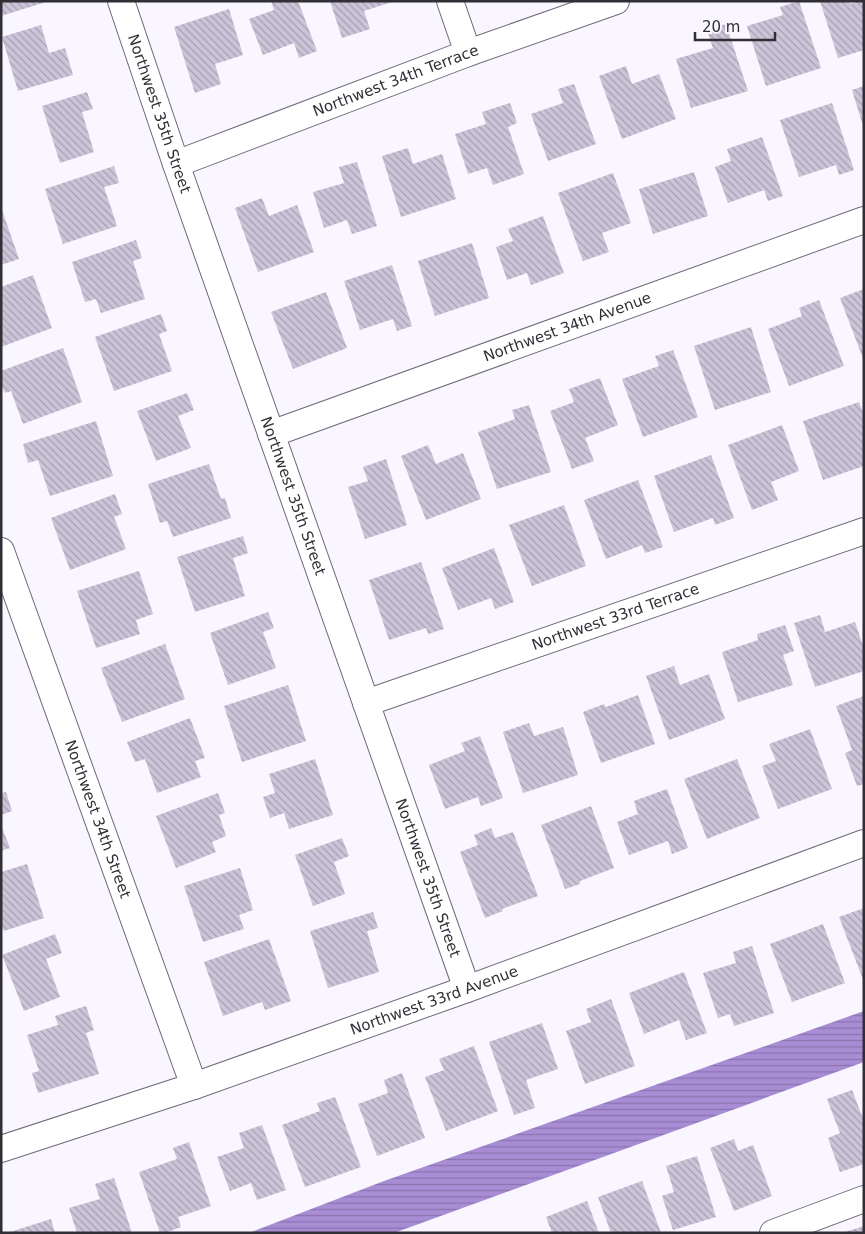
<svg xmlns="http://www.w3.org/2000/svg" width="865" height="1234" viewBox="0 0 865 1234" font-family="'DejaVu Sans',sans-serif">
<style>
.water{fill:url(#water-rules)}
.building{fill:url(#building-back-hatch)}
.lines{fill:none;stroke-linecap:round;stroke-linejoin:round}
.minor-casing{stroke:#6f697a;stroke-width:28}
.minor{stroke:#fff;stroke-width:26}
.labels{text-anchor:middle;stroke-width:5;stroke-linejoin:round;paint-order:stroke}
.street-label{font-size:15px;fill:#312f36;stroke:#f9f6ff}
</style>
<defs>
<pattern id="water-rules" width="6" height="5" patternUnits="userSpaceOnUse" patternTransform="scale(1.25)"><rect width="6" height="5" fill="#a88dd5"/><path d="M0 2.5h6" fill="none" stroke="#8974ae"/></pattern>
<pattern id="building-back-hatch" width="6" height="6" patternUnits="userSpaceOnUse" patternTransform="scale(1.25)"><rect width="6" height="6" fill="#ccc5d9"/><path d="M-1 5l2 2M0 0l6 6M5-1l2 2" fill="none" stroke="#a6a0b1"/></pattern>
</defs>
<rect width="100%" height="100%" fill="#f9f6ff"/>
<path class="water" d="M864 1011V1062L394 1233H249L384 1181Z"/>
<path class="building" d="M1 1H46V2L1 16Z
M271 1H298L317 51 299 58 294 43 263 55 249 19 274 10Z
M330 1H392V2L364 11 370 29 342 38Z
M799 1 821 68 766 86 747 26 783 15 780 7Z
M820 1H849L850 4 858 1H864V50L838 58Z
M229 9 243 55 215 64 221 84 195 93 174 27Z
M726 24 748 91 691 108 676 59 713 48 707 30Z
M41 25 49 53 65 48 73 75 18 91 2 37Z
M626 66 632 84 659 74 676 119 622 139 599 76Z
M574 84 596 144 548 161 531 114 563 103 558 89Z
M864 86V126H863L852 90Z
M87 92 93 109 82 112 94 152 60 163 42 106Z
M510 103 517 123 508 127 524 174 493 185 487 168 468 174 455 134 486 124 482 112Z
M832 103 854 170 839 175 836 165 799 177 780 120Z
M762 137 783 196 768 201 764 190 728 203 715 167 731 161 727 149Z
M408 148 413 164 442 154 456 199 401 217 382 156Z
M357 162 377 226 352 234 347 220 324 228 313 192 344 183 339 167Z
M114 166 119 183 104 187 117 226 63 244 45 189Z
M694 172 708 216 653 234 639 189Z
M613 173 631 223 602 233 609 252 583 261 558 193Z
M262 198 269 216 297 205 314 252 258 272 235 208Z
M1 207 19 259 1 265Z
M543 216 564 273 531 285 527 273 507 280 496 247 513 241 508 229Z
M136 240 142 258 133 261 145 299 101 313 96 299 85 302 72 262Z
M472 243 489 298 435 316 418 261Z
M392 265 412 326 397 331 393 319 360 330 344 281Z
M33 275 52 328 1 347V287Z
M864 289V361L840 298Z
M326 292 347 348 293 369 271 312Z
M819 300 844 366 789 386 768 329 802 316 799 308Z
M161 314 167 331 159 334 172 371 114 391 95 337Z
M751 327 771 392 715 410 694 346Z
M63 348 82 402 23 424 11 391 5 393 1 384V371Z
M673 350 698 417 643 437 622 379 659 366 655 356Z
M600 378 618 425 585 438 594 461 572 469 550 411 574 402 569 389Z
M187 393 194 410 178 416 191 448 156 461 137 411Z
M859 402 864 416V466L823 480 803 421Z
M529 405 551 472 497 489 478 432 515 419 512 410Z
M96 421 113 476 50 496 38 460 28 463 23 444Z
M782 425 799 471 771 482 778 500 752 510 728 445Z
M428 445 436 464 463 453 481 499 426 520 401 456Z
M711 455 734 518 715 525 713 518 674 532 654 476Z
M386 459 407 525 365 539 348 487 368 481 363 467Z
M209 464 221 499 225 498 231 518 173 537 167 521 160 523 148 484Z
M638 480 663 547 645 553 642 545 606 559 584 500Z
M115 494 122 514 114 517 126 549 70 570 51 518Z
M564 505 586 566 532 586 509 525Z
M243 536 248 553 233 558 245 596 195 612 177 557Z
M494 548 514 602 495 609 491 598 458 610 442 568Z
M421 562 444 629 428 634 426 628 389 640 369 580Z
M139 571 153 614 136 620 140 634 96 648 77 591Z
M268 612 274 628 263 632 276 668 228 685 210 633Z
M820 615 825 632 855 622 864 649V671L815 687 794 623Z
M785 625 794 651 783 655 793 685 738 702 722 652 758 640 757 634Z
M165 644 185 699 122 722 101 668Z
M674 666 680 685 709 674 725 719 669 740 646 676Z
M288 685 306 741 242 762 224 706Z
M638 695 655 744 601 763 583 712 604 704 606 707Z
M864 696V784L857 786 845 753 852 750 836 706Z
M190 718 205 758 195 761 201 777 157 793 145 759 135 762 127 742Z
M529 723 534 736 563 727 578 775 523 793 503 732Z
M810 729 832 789 778 809 762 766 776 761 769 744Z
M480 736 503 798 481 806 478 797 445 809 429 765 465 751 461 743Z
M315 759 333 815 289 829 284 813 270 818 263 797 275 793 269 774Z
M737 759 760 818 707 839 684 779Z
M667 789 688 848 672 854 668 841 629 855 617 822 638 814 634 801Z
M6 792 12 811 1 815V793Z
M218 793 225 813 219 815 226 836 212 842 216 852 176 868 156 816Z
M591 806 614 868 580 881V884L565 889 541 825Z
M1 825 10 848 1 851Z
M491 828 495 838 513 832 538 896 502 909 503 911 485 918 460 852 478 845 474 835Z
M342 838 349 856 334 862 345 894 313 906 295 855Z
M27 864 44 918 4 931 1 924V872Z
M240 868 253 910 239 915 244 929 203 942 184 886Z
M864 908V982L839 917Z
M373 912 378 928 367 931 379 972 328 988 310 931Z
M823 924 845 983 792 1002 770 944Z
M55 934 62 953 46 959 60 997 24 1011 2 955Z
M269 939 291 1001 265 1010 262 1002 223 1016 204 962Z
M752 946 774 1013 734 1026 730 1014 718 1018 703 973 736 963 733 952Z
M684 972 707 1033 686 1040 679 1020 644 1034 629 993Z
M611 999 635 1066 585 1084 566 1031 591 1022 586 1009Z
M86 1006 94 1030 86 1033 99 1074 38 1093 32 1073 39 1071 27 1035 58 1025 55 1016Z
M542 1023 558 1069 526 1080 535 1108 514 1115 489 1042Z
M474 1046 498 1111 446 1131 425 1077 444 1070 439 1059Z
M402 1073 425 1138 377 1156 358 1104 388 1093 384 1080Z
M852 1090 864 1121V1164L840 1172 828 1138 840 1133 827 1099Z
M335 1097 361 1167 305 1187 282 1125 320 1111 317 1103Z
M262 1125 286 1190 257 1200 251 1183 230 1191 217 1157 244 1148 239 1133Z
M734 1139 738 1151 753 1145 772 1196 734 1211 710 1148Z
M189 1142 211 1206 178 1217 181 1227 165 1233H160L139 1172 177 1159 173 1148Z
M697 1156 716 1217 673 1230 662 1196 674 1192 666 1166Z
M114 1178 132 1233H77L69 1208 100 1199 95 1184Z
M642 1181 661 1233H611L598 1197Z
M587 1201 599 1233H552L546 1217Z
M51 1219 55 1233H10V1232Z
M864 1226V1233H845V1232Z"/>
<g class="lines">
<defs>
<g id="minor">
<path id="s1" d="M121 1 176 164 467 989"/>
<path d="M450 1 468 53"/>
<path id="s2" d="M176 164 468 53 616 1"/>
<path id="s3" d="M271 434 864 220"/>
<path id="s4" d="M1 551 194 1086"/>
<path id="s5" d="M366 703 864 531"/>
<path id="s6" d="M1 1149 194 1086 467 989 864 843"/>
<path d="M773 1233 864 1199"/>
</g>
</defs>
<use href="#minor" class="minor-casing"/>
<use href="#minor" class="minor"/>
</g>
<g class="labels">
<g class="street-label">
<text dy="5" stroke="none"><textPath href="#s2" startOffset="235">Northwest 34th Terrace</textPath></text>
<text dy="5" stroke="none"><textPath href="#s1" startOffset="119">Northwest 35th Street</textPath></text>
<text dy="5" stroke="none"><textPath href="#s3" startOffset="315">Northwest 34th Avenue</textPath></text>
<text dy="5" stroke="none"><textPath href="#s1" startOffset="524">Northwest 35th Street</textPath></text>
<text dy="5" stroke="none"><textPath href="#s5" startOffset="264">Northwest 33rd Terrace</textPath></text>
<text dy="5" stroke="none"><textPath href="#s4" startOffset="285">Northwest 34th Street</textPath></text>
<text dy="5" stroke="none"><textPath href="#s1" startOffset="929">Northwest 35th Street</textPath></text>
<text dy="5" stroke="none"><textPath href="#s6" startOffset="458">Northwest 33rd Avenue</textPath></text>
</g>
</g>
<rect width="865" height="1234" fill="none" stroke="#312f36" stroke-width="5"/>
<path d="M695 32v8h80v-8" fill="none" stroke="#312f36" stroke-width="2.5"/>
<text x="702" y="32" font-size="15" fill="#312f36" stroke="#f9f6ff" stroke-width="4" paint-order="stroke">20 m</text>
</svg>
